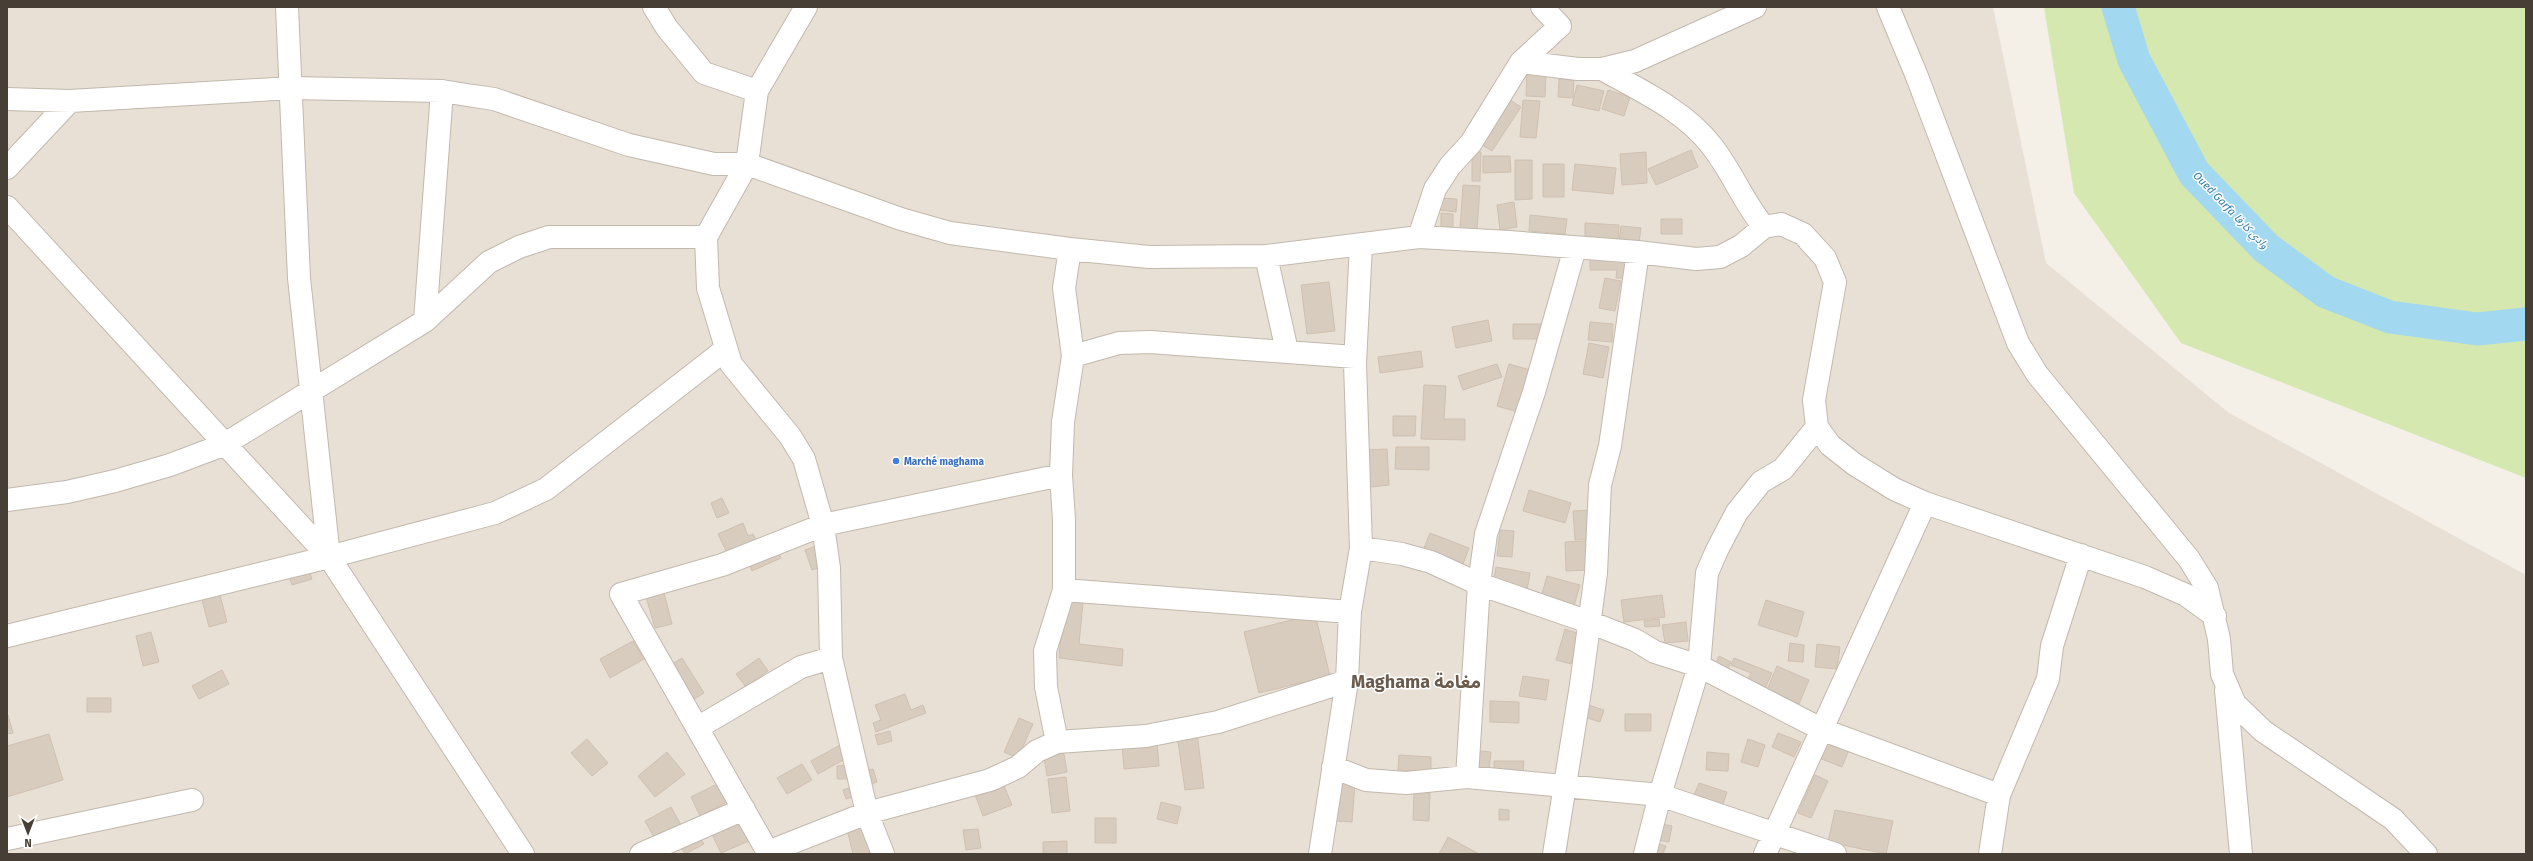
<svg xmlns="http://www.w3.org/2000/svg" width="2533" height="861" viewBox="0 0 2533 861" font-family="'Fira Sans','Noto Sans Arabic',sans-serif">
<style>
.residential{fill:#e8e0d5}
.green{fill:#d4e8b0}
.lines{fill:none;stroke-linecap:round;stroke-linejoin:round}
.river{stroke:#a3d8f1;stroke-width:33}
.building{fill:#d8ccbf;stroke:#d0c0b0}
.minor-casing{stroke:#c2b8ad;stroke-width:24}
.minor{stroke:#fff;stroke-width:22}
.shop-dot{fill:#3f7fe0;stroke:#fff;stroke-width:1.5}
.labels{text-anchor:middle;stroke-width:3;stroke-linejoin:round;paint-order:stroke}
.shop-label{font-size:10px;font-weight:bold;fill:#366cbe;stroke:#fff;text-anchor:start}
.water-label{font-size:11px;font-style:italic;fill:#2b7ca3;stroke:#fff}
.town-label{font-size:18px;font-weight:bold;fill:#6a5b4d;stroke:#fff}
</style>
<rect width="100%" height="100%" fill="#f4efe7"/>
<path class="residential" d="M7 7H1993L2046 263 2229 413 2526 575V854H7Z"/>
<path class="green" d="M2044 7H2526V478L2181 343 2074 193Z"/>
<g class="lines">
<path class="river" d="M2118 7 2134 60 2194 173 2266 248 2326 292 2390 317 2477 329 2526 324"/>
</g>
<path class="building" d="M1527 71 1546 72 1545 97 1526 96Z
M1559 79 1574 80 1573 98 1558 97Z
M1577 85 1604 91 1599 111 1572 105Z
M1608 90 1630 97 1624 116 1602 109Z
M1510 100 1521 107 1492 151 1482 145Z
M1523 100 1540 101 1536 138 1520 137Z
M1691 150 1698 167 1656 185 1648 169Z
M1472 152H1481L1480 181H1472Z
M1646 152 1647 183 1622 185 1620 154Z
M1483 156H1510L1511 172 1483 173Z
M1515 160H1532V199L1515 200Z
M1543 164H1564V197H1543Z
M1575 164 1616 168 1613 194 1572 190Z
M1463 185 1480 186 1477 231 1460 229Z
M1440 198 1457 199 1456 212 1439 210Z
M1514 202 1517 227 1500 230 1497 205Z
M1441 213 1453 214V227H1441Z
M1530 215 1567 219 1565 234 1529 231Z
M1661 219H1682V234H1661Z
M1585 223 1619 225 1618 241 1585 239Z
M1621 226 1641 228 1639 243 1619 241Z
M1590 257H1631V278H1616L1617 270H1590Z
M1605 278 1621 281 1615 311 1599 308Z
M1329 282 1335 331 1307 334 1301 285Z
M1488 320 1492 341 1456 348 1452 327Z
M1590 322 1613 324 1612 342 1588 340Z
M1513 324H1541L1542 339H1513Z
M1589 343 1609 347 1603 378 1583 374Z
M1421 351 1423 367 1380 373 1378 357Z
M1497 364 1502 377 1463 390 1458 376Z
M1509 364 1534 371 1521 413 1497 406Z
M1424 385 1446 386 1444 419H1465V440L1421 439Z
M1393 416H1416L1415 436H1393Z
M1396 447H1429V470L1395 469Z
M1387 449 1389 485 1370 487 1367 450Z
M1529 490 1571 503 1565 523 1523 511Z
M722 498 729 513 717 518 711 503Z
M1592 510 1595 539 1575 540 1573 511Z
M743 523 748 536 753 534 758 543 728 555 718 534Z
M1500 530 1514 531 1512 557 1497 556Z
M1430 533 1469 548 1463 564 1424 548Z
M1587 541 1588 570 1566 571 1565 542Z
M819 545 826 565 812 570 805 550Z
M776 547 781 558 752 571 747 561Z
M308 567 312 579 292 585 288 573Z
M1496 567 1530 573 1527 590 1493 584Z
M1547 576 1580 585 1574 606 1541 597Z
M664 593 672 624 655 628 646 597Z
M220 595 227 622 209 627 202 600Z
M1662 595 1665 617 1624 622 1621 600Z
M1766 600 1804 612 1797 637 1758 625Z
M1064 601 1083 603 1079 644 1123 649 1122 666 1059 658Z
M1315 614 1330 676 1259 693 1244 632Z
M1659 619 1660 626 1645 627 1644 621Z
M1686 622 1688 641 1665 643 1662 625Z
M1565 629 1580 634 1571 664 1556 660Z
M151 632 159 662 143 666 136 636Z
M633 641 644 659 610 678 600 659Z
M1790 643 1804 645 1803 662 1788 661Z
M1817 644 1840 647 1837 669 1815 667Z
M1719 656 1731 662 1725 675 1713 669Z
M682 658 704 693 691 701 669 666Z
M759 658 768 671 746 687 736 674Z
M1734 658 1772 673 1765 689 1747 681 1751 673 1731 665Z
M1777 666 1809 680 1799 704 1767 690Z
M222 670 229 684 199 699 192 686Z
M1523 676 1549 680 1546 700 1519 696Z
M905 694 911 710 923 705 926 713 876 732 873 723 881 720 875 705Z
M87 698H111V712H87Z
M1490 701 1519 702V723L1490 722Z
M1582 703 1604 710 1600 722 1578 715Z
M1625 714H1651V731H1625Z
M8 715 13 733 7 734V716Z
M1019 718 1033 724 1018 758 1004 752Z
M890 731 892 741 878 745 875 735Z
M1197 733 1204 788 1185 790 1177 735Z
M1778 733 1801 742 1794 757 1772 747Z
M49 734 63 780 7 797V746Z
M1828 736 1851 745 1842 767 1819 758Z
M587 739 608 763 592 776 571 753Z
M1748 739 1765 745 1758 767 1741 762Z
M1157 741 1159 766 1124 769 1122 744Z
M840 745 847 758 818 774 811 761Z
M1063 748 1067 772 1047 776 1043 751Z
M1471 750 1491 752 1489 771 1470 770Z
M667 752 685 774 655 797 638 776Z
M1707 752 1729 754 1728 771 1706 770Z
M1399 755 1431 757V772L1398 770Z
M1494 761H1524L1523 775H1494Z
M802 764 812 780 787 794 777 778Z
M848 765V779H837V766Z
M873 769 877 782 867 785 863 771Z
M1815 775 1828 781 1811 818 1798 813Z
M1066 777 1070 811 1052 813 1048 779Z
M1002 781 1012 805 983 816 974 792Z
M1338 781 1355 783 1352 822 1336 821Z
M721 782 731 800 700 816 691 797Z
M1699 783 1727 792 1722 807 1693 798Z
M855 786 858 795 846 799 843 790Z
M1414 792 1430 793 1429 821 1413 820Z
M1161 802 1181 807 1177 824 1157 819Z
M671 807 681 825 655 839 645 821Z
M1499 809 1509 810V820H1499Z
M1835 810 1893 821 1886 854 1828 842Z
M1095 818H1116V843H1095Z
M740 820 749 841 721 853 711 832Z
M863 821 870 854H853L846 825Z
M1656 823 1672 826 1669 842 1653 839Z
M978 829 981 848 966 850 963 830Z
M698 834 704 844 685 854 679 844Z
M1448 837 1479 854H1439Z
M1067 841V854H1043V842Z
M1651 842 1666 846 1663 854H1648Z"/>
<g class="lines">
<defs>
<path id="minor" d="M287 7 299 278 329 557
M654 7 667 28 704 73 757 91
M806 7 757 91 747 164 706 237 708 288 731 364 790 436 804 459 823 525 829 568 831 658 867 813 883 854
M1888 7 1916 74 2018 343 2037 374 2189 559 2207 588 2219 639 2222 674 2235 704 2263 731 2393 819 2426 854
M1521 62 1578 69H1602L1635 61 1755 7
M1602 69C1639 90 1684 110 1711 145 1732 171 1743 202 1764 227
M7 99 70 101 292 88 442 91 467 95 494 99 629 145 714 164H747L901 219 950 233 1070 249 1149 257 1266 256 1419 237 1509 242 1638 252 1696 259 1720 257 1741 246 1764 227 1781 224 1803 234 1825 258 1835 282 1814 400 1817 427 1830 445 1854 464 1894 489 1925 503 2145 577 2186 595 2215 616
M7 168 70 101
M7 207 329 557 523 854
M1419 237 1435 189 1450 166 1471 143 1521 62 1560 26 1542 7
M1266 256 1287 351
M425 321 442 91
M1073 356 1119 343 1150 342 1355 357
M7 500 67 492 115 481 170 465 223 445 425 321 489 262 519 247 549 237H706
M1361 548 1402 554 1431 562 1479 584 1589 622 1635 640 1655 652 1699 666 1823 730 1999 795
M1064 590 1350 612
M7 636 329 557 495 513 546 489 726 349
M2226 690 2241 854
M697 728 801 667 831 658
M1057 742 1046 687 1045 651 1064 590V520L1061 475 1063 422 1073 356 1064 288 1070 249
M1333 767 1366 780 1406 783 1467 777 1660 795 1835 854
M1467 777 1479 584 1486 534 1534 392 1575 248
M7 839 192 800
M768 852 867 813 990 780 1018 767 1037 751 1057 742 1146 736 1218 722 1347 681
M641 854 744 809
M769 854 621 594 722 565 823 525 1061 475
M1320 854 1347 681 1350 612 1361 548 1355 363 1361 245
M1554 854 1581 685 1596 573 1600 485 1610 446 1638 252
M1645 854 1660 795 1699 666 1707 573 1717 550 1737 512 1761 482 1783 469 1817 427
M1765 854 1925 503
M1990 854 1999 795 2048 679 2052 646 2081 555"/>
</defs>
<use href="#minor" class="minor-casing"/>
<use href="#minor" class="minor"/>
</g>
<circle class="shop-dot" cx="896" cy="461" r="4"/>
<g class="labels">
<g class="shop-label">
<text x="904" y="465">Marché maghama</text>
</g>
<g class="water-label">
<text transform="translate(2231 210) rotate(46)" y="4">Oued Garfa وادي كارفا</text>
</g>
<g class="town-label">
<text x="1416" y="688">Maghama مغامة</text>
</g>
</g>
<rect width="2533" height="861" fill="none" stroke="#473f36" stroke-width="16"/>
<g transform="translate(28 833) rotate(180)" stroke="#ffffff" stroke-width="3" paint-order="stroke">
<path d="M0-3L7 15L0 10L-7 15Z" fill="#473f36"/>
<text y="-6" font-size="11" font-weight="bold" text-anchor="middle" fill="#473f36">N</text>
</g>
</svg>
